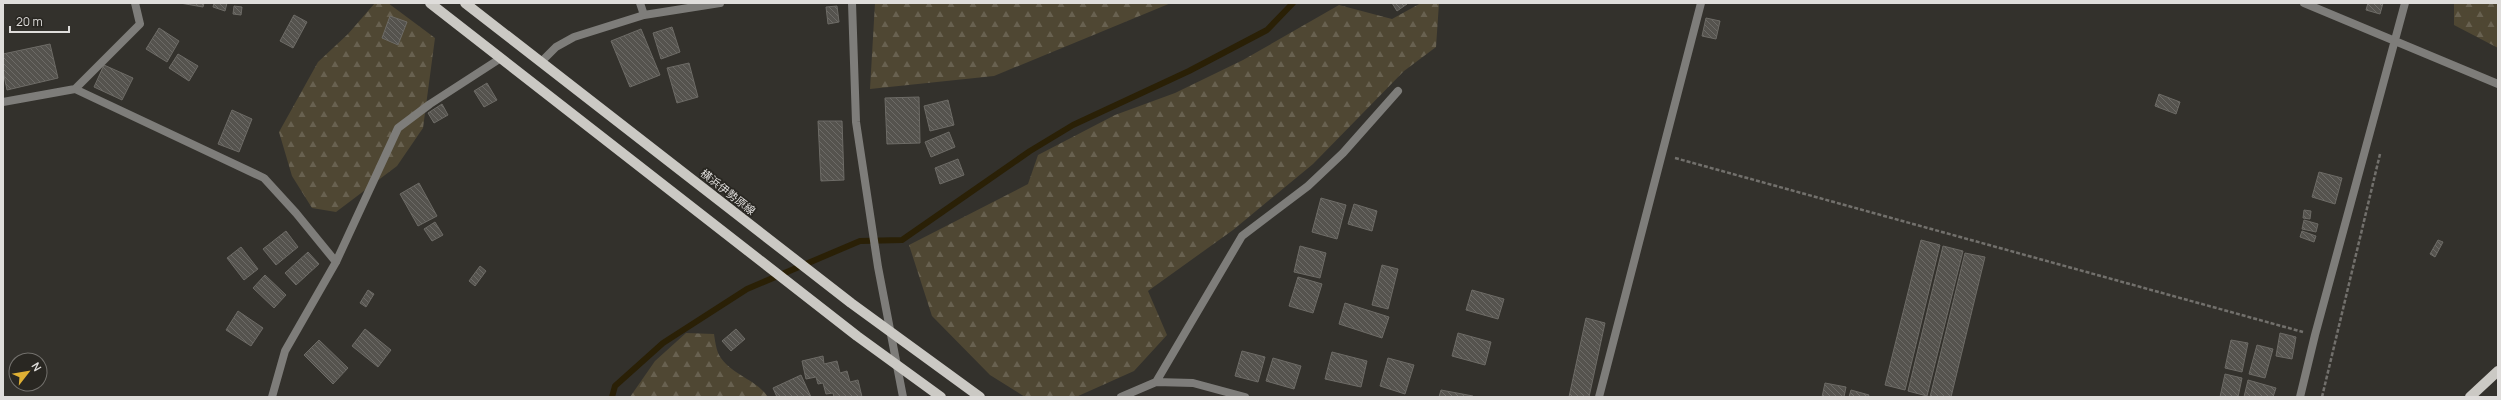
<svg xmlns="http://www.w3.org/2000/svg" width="2501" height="400" viewBox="0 0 2501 400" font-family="Manrope,'Noto Sans JP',sans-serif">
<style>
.forest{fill:url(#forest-firs)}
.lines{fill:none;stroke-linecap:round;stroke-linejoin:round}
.stream{stroke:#2a2006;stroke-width:6}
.building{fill:url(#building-back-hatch);stroke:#6d6b66}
.path{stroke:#72706c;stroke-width:2.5;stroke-dasharray:4 2;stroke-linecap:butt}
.minor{stroke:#7e7d7a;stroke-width:8}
.tertiary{stroke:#7e7d7a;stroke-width:8}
.primary{stroke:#cbc9c4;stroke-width:10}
.labels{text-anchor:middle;stroke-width:3.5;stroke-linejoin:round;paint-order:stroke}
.street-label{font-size:11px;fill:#dfdddb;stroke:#292722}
</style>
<defs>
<pattern id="forest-firs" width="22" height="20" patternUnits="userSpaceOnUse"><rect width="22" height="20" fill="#4f4733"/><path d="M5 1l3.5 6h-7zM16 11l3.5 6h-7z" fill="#686150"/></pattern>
<pattern id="building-back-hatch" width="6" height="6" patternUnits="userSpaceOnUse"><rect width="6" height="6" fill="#55534e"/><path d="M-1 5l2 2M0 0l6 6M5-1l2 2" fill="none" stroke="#6d6b67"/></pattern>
</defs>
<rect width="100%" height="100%" fill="#33312c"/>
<path class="forest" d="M375 3H388L435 38 423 128 397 166 336 212 312 208 292 176 279 132 318 62 348 34Z
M875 3H1171L994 76 870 89Z
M1421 3H1439L1436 47 1404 71 1313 164 1233 230 1148 291 1167 335 1134 371 1076 397H1025L990 375 932 316 909 245 1028 184 1038 155 1115 115 1175 93 1243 60 1339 5 1392 19Z
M2454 3H2498V48L2454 25Z
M686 333 714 334C715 340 716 349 719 355 731 375 756 379 768 397H630L655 361Z"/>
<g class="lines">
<path class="stream" d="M612 397 615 386 663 343 747 289 860 241 902 240 1030 151 1073 125 1189 71 1267 30 1293 3"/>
</g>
<path class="building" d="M180 3H204L203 7Z
M214 3H227L225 11 213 7Z
M1392 3H1406L1407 4 1397 11Z
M2368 3H2383L2380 14 2366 10Z
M234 6 242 7 241 15 233 14Z
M837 6 839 22 828 24 826 7Z
M294 15 307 22 293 48 280 41Z
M390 16 407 22 398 45 382 38Z
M1706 18 1720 21 1716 39 1702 36Z
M672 27 680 52 661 59 653 33Z
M159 28 179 41 167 62 146 49Z
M641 29 660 75 630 87 611 41Z
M50 44 58 78 7 90 3 71V54Z
M178 54 198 66 189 81 169 68Z
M689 63 698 97 677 103 667 68Z
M104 65 133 78 122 100 94 87Z
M487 83 497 100 484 107 474 91Z
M2159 94 2180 102 2176 114 2155 106Z
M919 97 920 143 887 144 885 98Z
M948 100 954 125 930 131 924 106Z
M442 104 448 115 434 123 428 113Z
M232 110 252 119 239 152 218 144Z
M818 121H842L844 180 821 181Z
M949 132 955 147 931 157 925 142Z
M958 159 964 175 940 184 935 168Z
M2319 172 2342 178 2335 204 2312 197Z
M419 183 437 216 418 226 400 194Z
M1321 198 1346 205 1337 239 1312 232Z
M1354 204 1377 211 1372 231 1348 224Z
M2304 210 2311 211 2310 219 2303 218Z
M2304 220 2318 224 2316 232 2302 229Z
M435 222 443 235 432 241 424 229Z
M286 231 298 247 276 265 263 249Z
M2302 231 2316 236 2314 242 2300 237Z
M1921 240 1940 245 1905 390 1885 385Z
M2438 240 2443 242 2435 257 2430 254Z
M1300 246 1326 253 1320 278 1294 272Z
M1943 246 1963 251 1927 396 1908 391Z
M241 247 258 269 244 280 227 258Z
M308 252 319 264 296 285 285 273Z
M1965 253 1985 257 1951 397H1930Z
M1382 265 1398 269 1388 309 1372 305Z
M480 266 486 271 475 286 469 281Z
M265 275 286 295 274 308 253 288Z
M1298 277 1322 284 1313 313 1289 306Z
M368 290 374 294 366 307 360 303Z
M1472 290 1504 299 1498 319 1466 310Z
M1345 303 1389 317 1382 338 1339 324Z
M238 311 263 328 251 346 226 330Z
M1586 318 1605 323 1589 397H1569Z
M365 329 391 350 378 367 352 346Z
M736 329 745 339 731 351 722 341Z
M1458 333 1491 342 1485 365 1452 356Z
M2280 333 2296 337 2292 359 2276 356Z
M319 340 348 368 333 384 304 355Z
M2231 340 2248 343 2242 372 2225 368Z
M2257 345 2273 349 2265 378 2249 374Z
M1242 351 1265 357 1258 382 1235 376Z
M1332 352 1367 361 1361 387 1325 379Z
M823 356 824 364 837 361 840 373 847 371 850 382 858 380 862 397H834L833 393 826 394 823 383 818 384 816 377 806 379 802 361Z
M1273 358 1301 366 1294 389 1266 381Z
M1388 358 1414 365 1405 394 1380 386Z
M2225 374 2242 378 2238 397H2220Z
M801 375 811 397H777L773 388Z
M2248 380 2276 388 2273 397H2244Z
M1825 383 1846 387 1844 397H1822Z
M1441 390 1473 396V397H1439Z
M1851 390 1869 395 1868 397H1849Z"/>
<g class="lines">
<path class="path" d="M1675 158 2303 332
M2322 397 2380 154"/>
<path class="minor" d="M640 3 644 15
M2304 3 2498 84
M541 62 556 47 574 37 644 15 720 3
M75 89 264 178 296 213 336 262
M3 102 75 89 140 24 135 3
M1156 382 1242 236 1308 186 1343 153 1398 91
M272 397 285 351 336 262 398 128 430 104 501 58
M1121 397 1156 382 1193 383 1245 397
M1599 397 1701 3
M2300 397 2315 335 2405 3"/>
<path class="tertiary" d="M852 3 856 122 878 267 903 397"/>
<path class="primary" d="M430 3 857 336 941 397
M465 3 851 303 980 397
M2470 397 2498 371"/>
</g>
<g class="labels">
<g class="street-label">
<text transform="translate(728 192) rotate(38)" y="4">横浜伊勢原線</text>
</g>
</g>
<rect width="2501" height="400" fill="none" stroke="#dfdddb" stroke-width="8"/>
<g transform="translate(28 372) rotate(59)"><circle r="19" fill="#292722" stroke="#72706c"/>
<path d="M0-3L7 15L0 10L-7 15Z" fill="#dfb034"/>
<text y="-6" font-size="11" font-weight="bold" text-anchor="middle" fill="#dfdddb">N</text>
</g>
<path d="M10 26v6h59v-6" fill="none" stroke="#dfdddb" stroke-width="2"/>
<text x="16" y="26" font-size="12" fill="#dfdddb" stroke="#292722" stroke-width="3" paint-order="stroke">20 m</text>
</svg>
